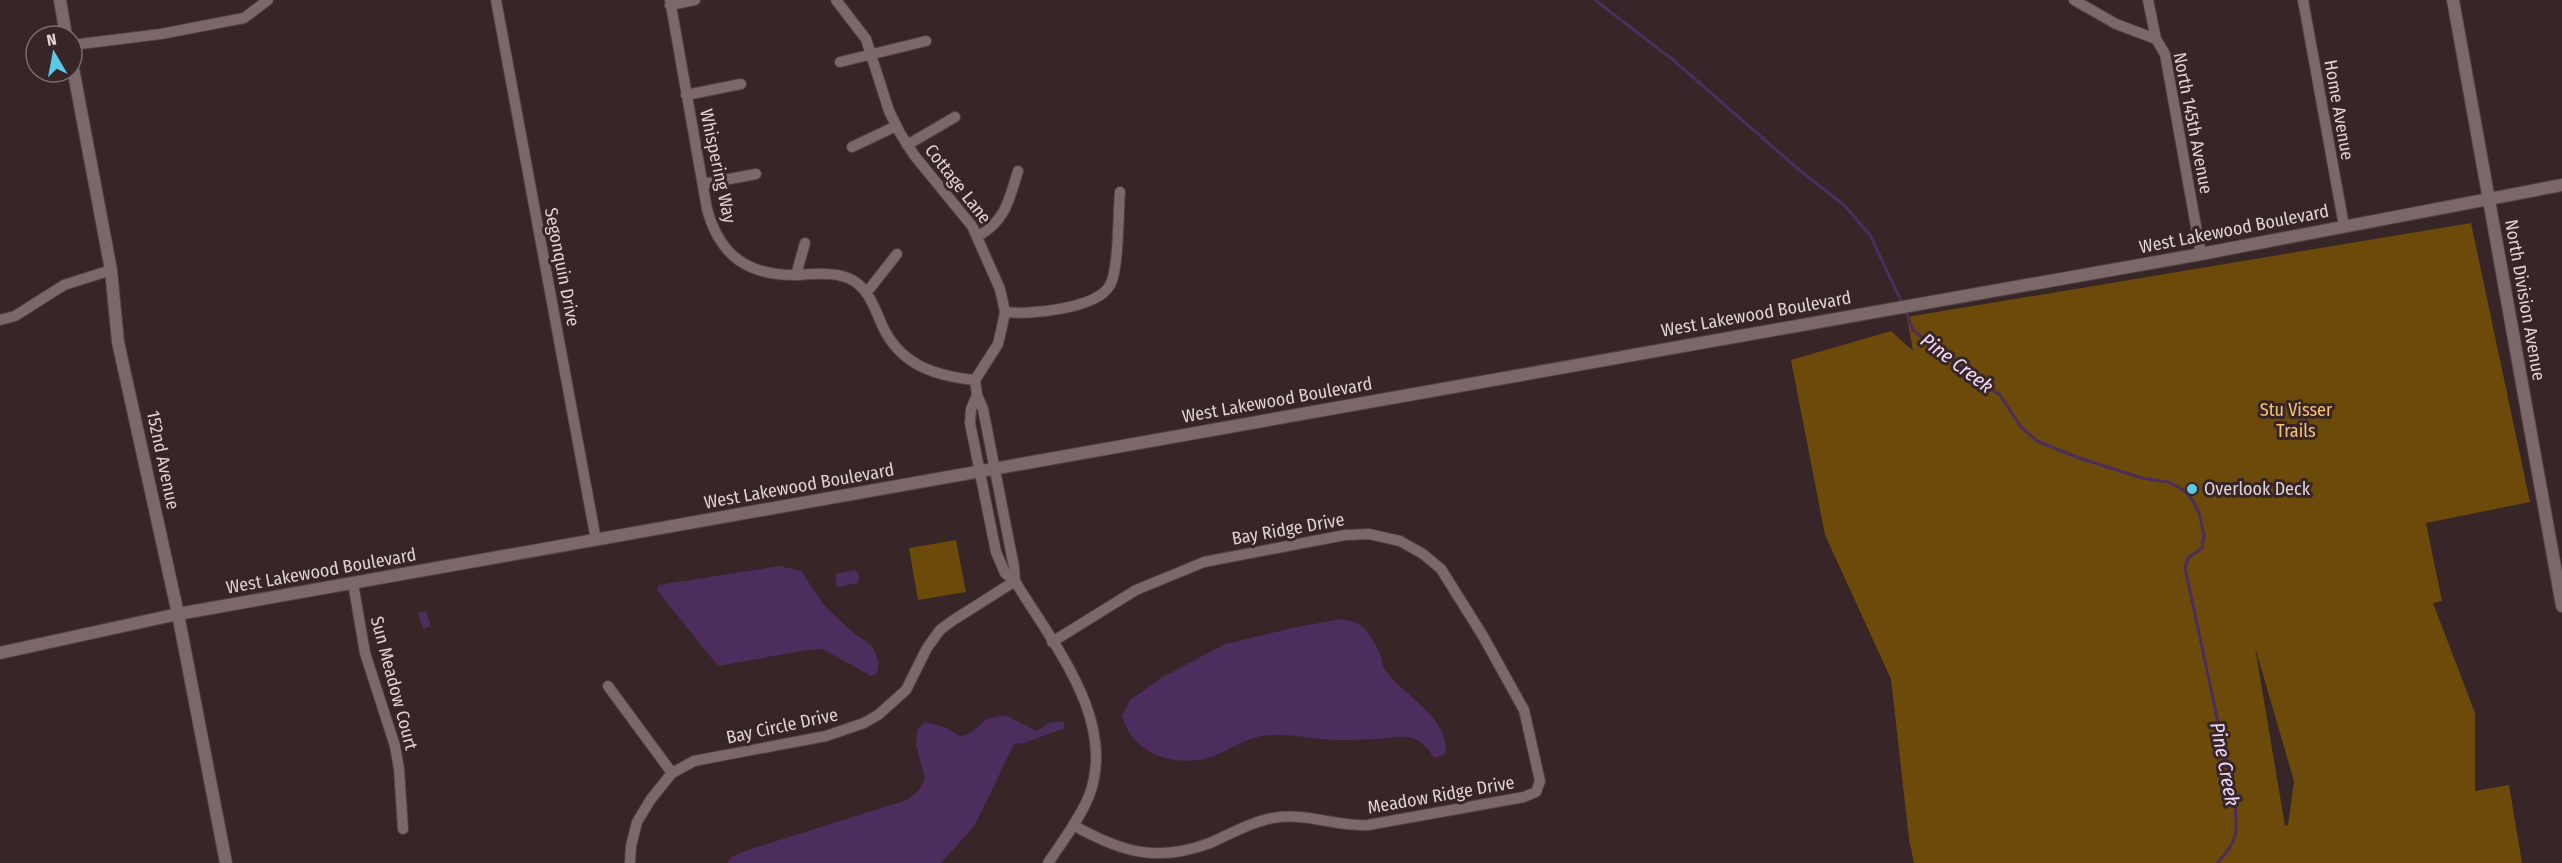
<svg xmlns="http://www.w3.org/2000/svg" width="2562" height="863" viewBox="0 0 2562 863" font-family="'Fira Sans Condensed',sans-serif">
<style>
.green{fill:#6c4a0a;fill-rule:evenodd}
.water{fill:#4d2d5e}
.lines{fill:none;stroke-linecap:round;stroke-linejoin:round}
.stream{stroke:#4d2d5e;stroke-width:3}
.minor-casing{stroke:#504142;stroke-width:12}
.tertiary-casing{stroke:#504142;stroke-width:14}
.minor{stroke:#7d6869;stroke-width:10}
.tertiary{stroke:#7d6869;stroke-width:12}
.poi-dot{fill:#5bc8e7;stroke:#372527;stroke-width:2}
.labels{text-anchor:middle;stroke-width:6;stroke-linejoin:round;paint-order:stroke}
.street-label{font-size:18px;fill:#dfd3d3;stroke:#372527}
.park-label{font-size:18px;fill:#f9c26f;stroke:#372527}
.poi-label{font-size:18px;fill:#dfd3d3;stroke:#372527;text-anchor:start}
.water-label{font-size:20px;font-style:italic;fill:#edd9f9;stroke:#372527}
</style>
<rect width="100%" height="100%" fill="#372527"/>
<path class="green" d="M2471 223 2530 502 2426 523 2442 601 2433 603 2475 713V791L2509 785 2522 863H1914L1909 839 1891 679 1825 535 1791 360 1891 331 1913 351 1907 317ZM2255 647 2294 781 2288 825 2285 826Z
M956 540 966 592 918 600 909 548Z"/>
<path class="water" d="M780 566 801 571 824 605 850 630 873 647 879 663 877 673 871 676 823 649 807 650 718 666 657 590 659 585Z
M856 570 860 578 858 579V583L837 587 835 574Z
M426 611 431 626 423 629 418 613Z
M1342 619C1350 621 1358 622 1363 627 1370 634 1377 646 1380 654 1382 659 1382 664 1384 668 1401 695 1452 718 1445 754L1434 758C1429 750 1424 743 1415 739 1403 734 1387 739 1374 739 1361 740 1347 740 1333 740 1309 739 1285 732 1261 736 1245 739 1229 750 1214 756 1178 769 1133 756 1122 716L1130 700 1161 678 1225 644 1297 627Z
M1005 715 1037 731 1049 723 1063 721 1065 728 1024 743 1014 744 975 825 941 863H727L731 857 748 850 907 800 919 790 925 778 916 745 917 730 925 722 945 727 961 737 972 732 986 719Z"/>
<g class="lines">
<path class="stream" d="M1595 0 1672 59 1797 168 1844 205 1870 235 1903 305
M1906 311 1913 330 1946 357 2000 395 2021 427 2037 441 2079 458 2142 478 2168 482 2184 490 2192 499 2199 513 2204 535 2202 548 2188 558 2185 568 2234 796C2237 827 2241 840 2217 863"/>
<defs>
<path id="minor" d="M496 0 596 540
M670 0 707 209C720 257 749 276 798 275 813 274 834 272 848 278 868 286 874 307 882 325 900 365 935 376 975 380
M836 0 866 39 889 111 900 133 914 155 972 226 1000 289 1005 312 1002 327 998 344 975 380 977 395 983 409 1014 567 1015 581
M2074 0 2116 24 2156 39
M2148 0 2156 39 2165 54 2201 254
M2303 0 2344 226
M670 5 695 0
M72 45 161 34 244 18 268 0
M840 62 926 41
M686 95 741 84
M907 145 955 117
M852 147 896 126
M703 184 756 174
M978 236C1006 220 1009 200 1018 171
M796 275 805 243
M867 292 897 254
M1005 312C1029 315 1097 309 1110 285 1119 270 1118 213 1120 192
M0 320 15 316 64 285 111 270
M977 395 971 409 970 423 996 552 1005 573 1015 581C1052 643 1118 720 1089 796 1079 820 1062 842 1048 863
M353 583 365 653 395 746 399 769 403 829
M1052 642 1136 590 1204 562 1345 535 1369 534 1400 541 1423 554 1441 569 1483 636 1524 710 1540 781 1536 792 1524 797 1368 825C1336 827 1306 812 1273 818 1251 822 1230 834 1210 843 1156 863 1121 852 1073 825
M608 686 672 773
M630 863 631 846 637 822 651 799 672 773 694 761 826 736 864 723 878 715 906 690 927 648 940 630 952 621 1015 581"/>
<path id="tertiary" d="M60 0 66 36
M2453 0 2562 606
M72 63 111 270 118 342 178 614 226 863
M0 653 178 614 2201 254 2562 185"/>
</defs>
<use href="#minor" class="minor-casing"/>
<use href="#tertiary" class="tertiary-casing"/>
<use href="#minor" class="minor"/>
<use href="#tertiary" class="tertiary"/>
</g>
<circle class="poi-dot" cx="2192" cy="489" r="6"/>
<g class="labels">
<g class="street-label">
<text transform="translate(2339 110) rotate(80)" y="6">Home Avenue</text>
<text transform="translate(2193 123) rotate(79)" y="6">North 145th Avenue</text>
<text transform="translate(718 166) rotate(78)" y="6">Whispering Way</text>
<text transform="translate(958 184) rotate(52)" y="6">Cottage Lane</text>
<text transform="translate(2234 229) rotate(-11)" y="6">West Lakewood Boulevard</text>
<text transform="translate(562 267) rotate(79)" y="6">Segonquin Drive</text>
<text transform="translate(2525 300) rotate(80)" y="6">North Division Avenue</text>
<text transform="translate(1756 314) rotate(-10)" y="6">West Lakewood Boulevard</text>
<text transform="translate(1277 400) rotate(-10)" y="6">West Lakewood Boulevard</text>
<text transform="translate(163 460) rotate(78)" y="6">152nd Avenue</text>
<text transform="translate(799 486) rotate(-10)" y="6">West Lakewood Boulevard</text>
<text transform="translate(1288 529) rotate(-10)" y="6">Bay Ridge Drive</text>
<text transform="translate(321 571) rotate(-10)" y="6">West Lakewood Boulevard</text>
<text transform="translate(394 683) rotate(75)" y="6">Sun Meadow Court</text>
<text transform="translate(782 726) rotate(-12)" y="6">Bay Circle Drive</text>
<text transform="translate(1441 795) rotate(-10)" y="6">Meadow Ridge Drive</text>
</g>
<g class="park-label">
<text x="2296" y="416">Stu Visser<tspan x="2296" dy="21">Trails</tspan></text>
</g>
<g class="poi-label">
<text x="2204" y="495">Overlook Deck</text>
</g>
<g class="water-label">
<text transform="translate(1957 363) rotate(37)" y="7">Pine Creek</text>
<text transform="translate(2225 764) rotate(79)" y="7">Pine Creek</text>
</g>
</g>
<g transform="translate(54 54) rotate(350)"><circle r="28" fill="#372527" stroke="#7a6b6c" stroke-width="1.5"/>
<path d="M0-4.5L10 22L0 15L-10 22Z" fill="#5bc8e7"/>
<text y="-9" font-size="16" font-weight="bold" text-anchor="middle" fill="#dfd3d3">N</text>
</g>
</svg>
